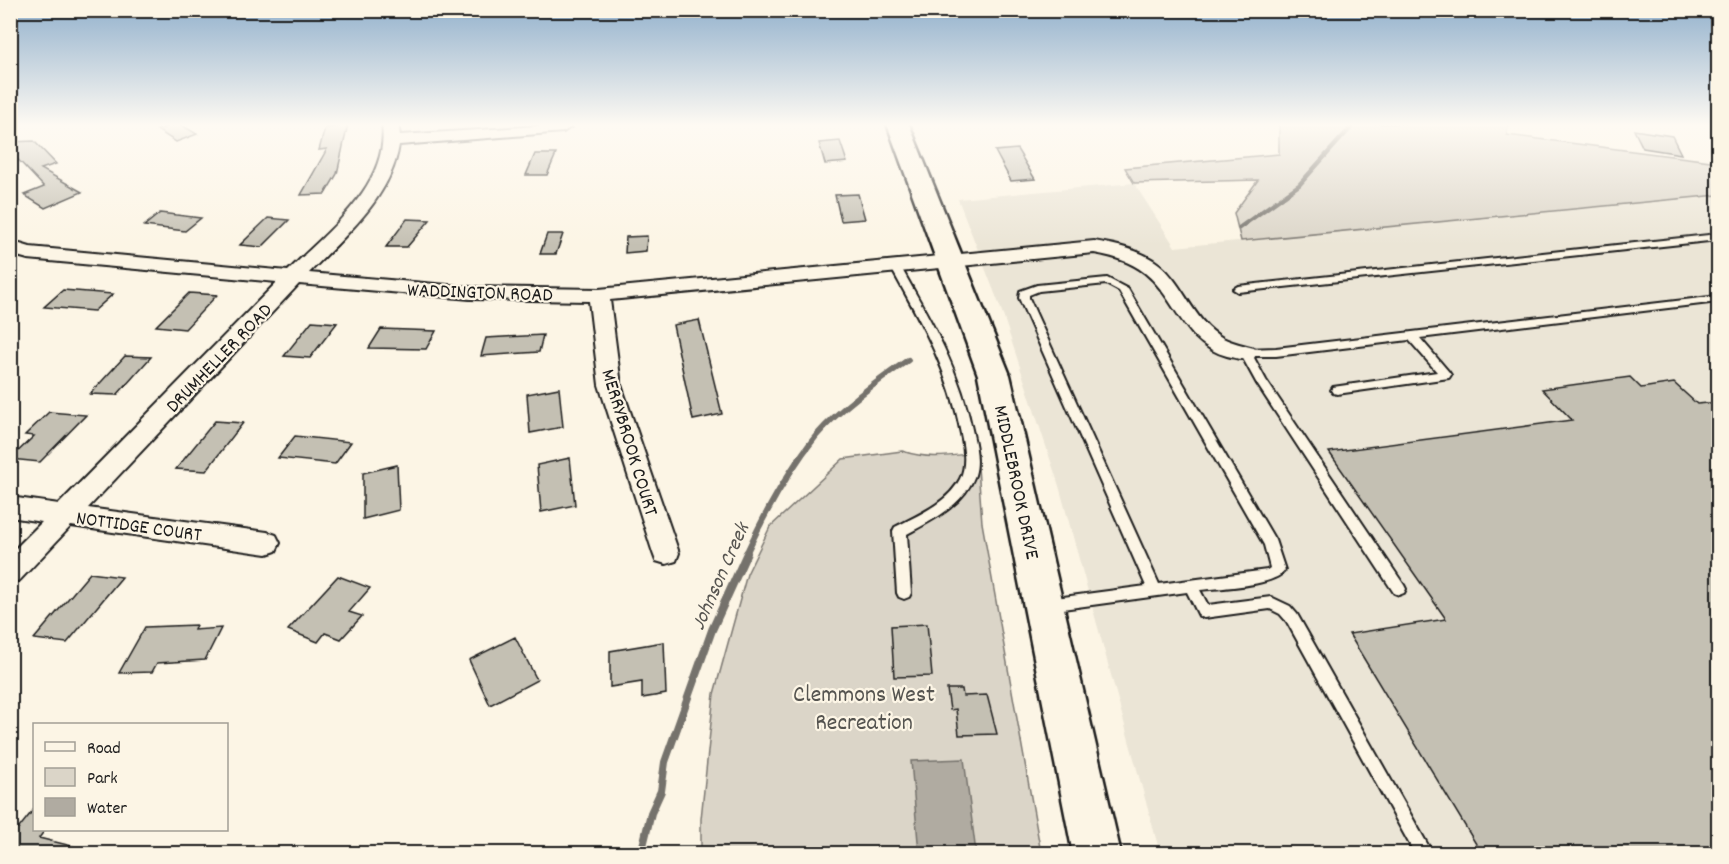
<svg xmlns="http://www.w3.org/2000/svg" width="1729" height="864" viewBox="0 0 1729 864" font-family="Dekko,sans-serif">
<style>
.built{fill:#ebe5d6}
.green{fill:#dbd5c8;stroke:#7c7872;stroke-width:1.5}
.water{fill:#b0aba1;stroke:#75726c;stroke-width:1.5}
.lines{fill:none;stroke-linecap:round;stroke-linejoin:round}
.stream-far2{stroke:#75726c;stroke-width:4.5}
.stream-far1{stroke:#75726c;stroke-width:6}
.stream{stroke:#75726c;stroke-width:8}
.building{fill:#c4c0b3;stroke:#1c1c1c;stroke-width:1.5}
.lane-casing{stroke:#1c1c1c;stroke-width:4}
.street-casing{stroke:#1c1c1c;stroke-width:4}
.secondary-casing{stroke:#1c1c1c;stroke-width:5}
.lane{fill:#fcf5e5;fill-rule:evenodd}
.street{fill:#fcf5e5;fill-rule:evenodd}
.secondary{fill:#fcf5e5;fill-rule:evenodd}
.labels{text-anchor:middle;stroke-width:4.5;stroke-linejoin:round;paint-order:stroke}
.street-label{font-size:20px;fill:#1c1c1c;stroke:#fcf5e5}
.water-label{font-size:21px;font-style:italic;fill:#575551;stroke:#fcf5e5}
.near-park-label{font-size:24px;fill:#555450;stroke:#fcf5e5}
</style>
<rect width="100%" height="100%" fill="#fcf5e5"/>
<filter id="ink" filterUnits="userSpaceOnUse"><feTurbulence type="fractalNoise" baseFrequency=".0167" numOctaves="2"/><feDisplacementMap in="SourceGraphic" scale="12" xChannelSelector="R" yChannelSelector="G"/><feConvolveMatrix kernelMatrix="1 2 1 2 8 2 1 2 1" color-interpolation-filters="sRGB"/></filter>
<g filter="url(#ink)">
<path class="built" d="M1134 183 1175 247 1718 195V853H1160L1059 486 1001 309 958 199Z"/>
<path class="green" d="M1279 124H1508L1507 135 1718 162V195L1241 241 1234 213 1258 180 1134 183 1125 168 1279 154Z
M902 451C929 460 949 456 977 453L982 523 1041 853 701 854V819L714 694 747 574 770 527 843 459Z"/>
<path class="water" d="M964 759 976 853H919L911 761Z"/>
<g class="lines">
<path class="stream-far2" d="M1239 228 1299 185 1354 124"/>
<path class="stream-far1" d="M746 554C765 513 787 472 816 436 840 408 878 381 908 360"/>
<path class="stream" d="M641 854 651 813 661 791 665 762 712 630 747 553"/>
</g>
<path class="building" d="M175 124H180L197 134 176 142 157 130Z
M343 124H348L337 174 325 194 301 195 327 149 319 150 325 128 341 126Z
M1634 130 1672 136 1681 154 1643 148Z
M34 141 56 164 41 169 82 192 45 208 24 195 44 187 10 151V142Z
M840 141 847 162 825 164 819 143Z
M1017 149 1035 179 1011 181 995 151Z
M535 154H556L547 175H526Z
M858 194 865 219 841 221 835 195Z
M160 213 201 218 185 231 144 226Z
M268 218 289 220 262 247 240 245Z
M407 219 430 220 407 247H386Z
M547 234H563L556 254H540Z
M647 236 646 251 625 253 626 237Z
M63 290 113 294 94 311 44 307Z
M189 293 217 295 185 329 156 326Z
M699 320 722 414 693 420 673 325Z
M312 321 337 323 310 358 284 356Z
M381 329 436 331 426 349 369 348Z
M543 335 539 352 481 356 486 338Z
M125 356 151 357 117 395 90 394Z
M1630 377 1641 388 1674 383 1697 404 1719 402V854H1482L1349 634 1446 619 1329 452 1572 420 1542 389Z
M559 388 563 427 530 433 527 394Z
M49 412 86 415 40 462 10 459 34 436 25 435Z
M215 421 243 423 206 471 176 469Z
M295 436 351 442 335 464 278 458Z
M570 458 575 505 541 512 537 465Z
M397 465 399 510 363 519V473Z
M90 573 122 577 67 643 34 639Z
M338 576 370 588 349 612 362 616 341 639 325 633 318 642 288 630Z
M927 624 932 676 894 677 891 626Z
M196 625 194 630 221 628 205 660 157 663 152 672 119 673 145 627Z
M515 637 537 680 490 705 469 660Z
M664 642 666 694 642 698V682L610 687V651Z
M947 689H962L963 696 987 695 997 734 959 735 956 709 950 710Z
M34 809V830H45L39 838 80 848 79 854H10V826L19 828Z"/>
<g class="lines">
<defs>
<path id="lane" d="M1718 234V240L1238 292 1233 289 1238 286Z
M895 263 900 266C931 320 961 372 973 434 976 447 979 462 975 475 964 505 933 520 907 534L911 593 909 597 904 599 899 597 897 593 893 531 895 527C918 515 948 503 960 479 967 465 964 448 961 434 950 372 920 320 890 266Z
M1107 278 1128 289 1275 540 1285 570C1276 586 1219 588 1200 590L1208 605 1271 597 1290 606 1297 614 1433 854H1415L1287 622 1280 614 1270 609 1204 618 1199 616 1187 592 1048 611 1043 609 1041 605 1043 601 1048 599 1146 586 1019 298 1020 291 1037 285ZM1106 284 1119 291 1264 545 1270 568 1267 570 1159 584 1029 298V295L1039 291Z
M1718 296V302L1420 338 1449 372 1451 375 1449 378 1337 394 1333 393 1331 390 1333 387 1437 372 1409 340 1276 356H1253L1266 380 1404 585 1406 589 1404 593 1399 595 1394 593 1257 384 1240 353 1246 349 1276 348Z"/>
<path id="street" d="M382 124H398L400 135 569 124 571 127 563 132 399 145C391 198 345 235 309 273L470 287 599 289 1094 241C1117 245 1141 250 1159 264 1185 285 1193 322 1223 338 1233 343 1243 345 1254 348L1257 353 1254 358C1244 361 1236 358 1227 356 1183 344 1177 299 1145 273 1130 261 1112 256 1094 253L610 300 621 385 679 553 676 561 666 564 656 561 653 553 599 385 589 301 470 299 299 284 88 508 267 532 276 535 280 543 276 551 267 554 71 526 20 580 10 583V554L42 522 10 517V497L59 504 277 282 28 259 10 254V241L30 247 288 271C327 231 390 186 382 124Z"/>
<path id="secondary" d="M887 124H909L1010 375 1121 854H1073L978 375Z"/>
</defs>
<use href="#lane" class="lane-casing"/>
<use href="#street" class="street-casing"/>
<use href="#secondary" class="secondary-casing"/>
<use href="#lane" class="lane"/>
<use href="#street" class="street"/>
<use href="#secondary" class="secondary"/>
</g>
</g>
<linearGradient id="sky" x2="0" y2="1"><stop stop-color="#91b0cc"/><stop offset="0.51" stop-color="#fefaf3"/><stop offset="1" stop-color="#fefaf3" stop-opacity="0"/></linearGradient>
<rect width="1729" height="245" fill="url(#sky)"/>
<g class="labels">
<g class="street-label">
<text transform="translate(480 291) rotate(2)" y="7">WADDINGTON ROAD</text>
<text transform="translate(218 357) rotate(-46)" y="7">DRUMHELLER ROAD</text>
<text transform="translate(631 442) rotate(73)" y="7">MERRYBROOK COURT</text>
<text transform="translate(1018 482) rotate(78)" y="7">MIDDLEBROOK DRIVE</text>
<text transform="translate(139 525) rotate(8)" y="7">NOTTIDGE COURT</text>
</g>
<g class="water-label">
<text transform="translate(719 576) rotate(-66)" y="7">Johnson Creek</text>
</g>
<g class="near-park-label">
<text x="864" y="701">Clemmons West<tspan x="864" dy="28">Recreation</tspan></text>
</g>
</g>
<rect width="1729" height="864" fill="none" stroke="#fcf5e5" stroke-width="36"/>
<rect x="18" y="18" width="1693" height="828" fill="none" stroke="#1c1c1c" stroke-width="2" filter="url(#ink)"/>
<rect x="33" y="723" width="195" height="108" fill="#fcf5e5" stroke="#a29e95" stroke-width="1.5"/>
<rect x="45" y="742" width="30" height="9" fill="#fcf5e5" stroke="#a29e95" stroke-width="1.5"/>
<text x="87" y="753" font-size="18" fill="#1c1c1c">Road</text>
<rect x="45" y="768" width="30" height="18" fill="#dbd5c8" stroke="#a29e95" stroke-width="1.5"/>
<text x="87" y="783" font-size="18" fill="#1c1c1c">Park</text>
<rect x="45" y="798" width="30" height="18" fill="#b0aba1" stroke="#a29e95" stroke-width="1.5"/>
<text x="87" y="813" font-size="18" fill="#1c1c1c">Water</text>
</svg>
